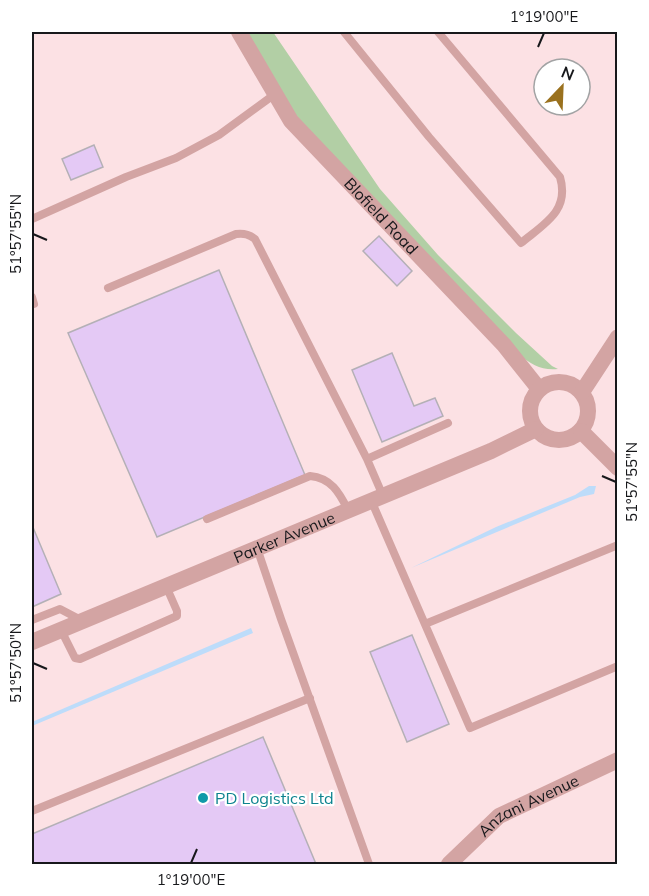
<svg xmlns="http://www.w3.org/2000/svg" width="649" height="896" viewBox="0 0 649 896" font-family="Mulish,sans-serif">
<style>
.industrial{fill:#fce1e4;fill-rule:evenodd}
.forest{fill:#b2cfa5}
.water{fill:#bddcfa}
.building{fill:#e4c9f5;stroke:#b4b0b6;stroke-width:1.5}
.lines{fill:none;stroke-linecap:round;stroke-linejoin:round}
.service{stroke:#d3a4a3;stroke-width:8}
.minor{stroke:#d3a4a3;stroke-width:16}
.ticks{fill:none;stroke:#17181b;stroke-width:2}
.culture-dot{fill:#0f9aa8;stroke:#fff;stroke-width:2}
.labels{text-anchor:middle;stroke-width:4.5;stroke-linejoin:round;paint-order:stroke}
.street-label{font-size:16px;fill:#17181b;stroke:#fff}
.culture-label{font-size:16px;fill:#0d838f;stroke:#fff;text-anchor:start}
.neatline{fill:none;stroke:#17181b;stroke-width:2}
.ticks-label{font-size:15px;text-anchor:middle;fill:#17181b}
</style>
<rect width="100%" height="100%" fill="#f0f3fa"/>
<path class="industrial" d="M32 32H617V864H32ZM544 69H580V105H544Z"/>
<path class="forest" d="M245 32H273L380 189 438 255 516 333 552 366 558 369C542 371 531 364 519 355L303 128Z"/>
<path class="water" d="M589 486H596L594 494 580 497 411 568 496 527 575 495Z
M251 628 253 633 32 726V722Z"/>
<path class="building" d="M94 145 103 167 71 180 62 159Z
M379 236 412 271 397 286 363 251Z
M219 270 305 475 157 537 68 333Z
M392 353 414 406 435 398 443 416 382 442 352 370Z
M32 525 61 594 32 607Z
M412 635 449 724 407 742 370 652Z
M263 737 316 864H32V834Z"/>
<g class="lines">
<path class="service" d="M344 32 429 137 521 243C544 224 570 211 560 177L438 32
M32 219 126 177 176 158 219 135 275 94
M108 288 236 234C244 233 249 234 255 239L367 459
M32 297 34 304
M383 496 367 459 448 423
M371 500 470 728 618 666
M207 519 310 476C331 478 339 492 348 510
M257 548 281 619 369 864
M32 620 60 609 81 620
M425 624 618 545
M61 630 75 658 80 659 177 616V611L166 586
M32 811 310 698"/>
<g class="minor">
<path id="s1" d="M239 32 291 121 504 345 539 389"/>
<circle cx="559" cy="411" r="29"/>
<path d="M582 392 618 337"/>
<path d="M581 431 618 468"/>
<path id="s2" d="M32 642 491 451 536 429"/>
<path id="s3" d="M449 864 499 816 618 760"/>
</g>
</g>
<path class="ticks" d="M538 47 544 33M33 234 47 240M602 476 616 482M33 663 47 669M191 863 197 849"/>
<circle class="culture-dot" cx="203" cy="798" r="6"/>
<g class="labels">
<g class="street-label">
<text dy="6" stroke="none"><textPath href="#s1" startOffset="234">Blofield Road</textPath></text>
<text dy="6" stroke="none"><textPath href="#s2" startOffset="273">Parker Avenue</textPath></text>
<text dy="6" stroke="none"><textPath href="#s3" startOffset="100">Anzani Avenue</textPath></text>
</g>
<g class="culture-label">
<text x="215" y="804">PD Logistics Ltd</text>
</g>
</g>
<rect width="649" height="896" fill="none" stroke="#ffffff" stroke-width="66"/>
<g transform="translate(562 87) rotate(23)"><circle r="28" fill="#ffffff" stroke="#a2a3a4" stroke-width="1.5"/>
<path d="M0-4.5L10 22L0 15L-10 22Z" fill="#9a711e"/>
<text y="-9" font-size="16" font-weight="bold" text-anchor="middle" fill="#17181b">N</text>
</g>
<rect x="33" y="33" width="583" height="830" class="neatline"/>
<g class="ticks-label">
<text x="544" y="22">1°19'00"E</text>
<text transform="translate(16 234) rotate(-90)" y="5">51°57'55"N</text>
<text transform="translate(632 482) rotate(-90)" y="5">51°57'55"N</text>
<text transform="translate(16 663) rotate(-90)" y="5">51°57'50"N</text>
<text x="191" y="885">1°19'00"E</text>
</g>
</svg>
